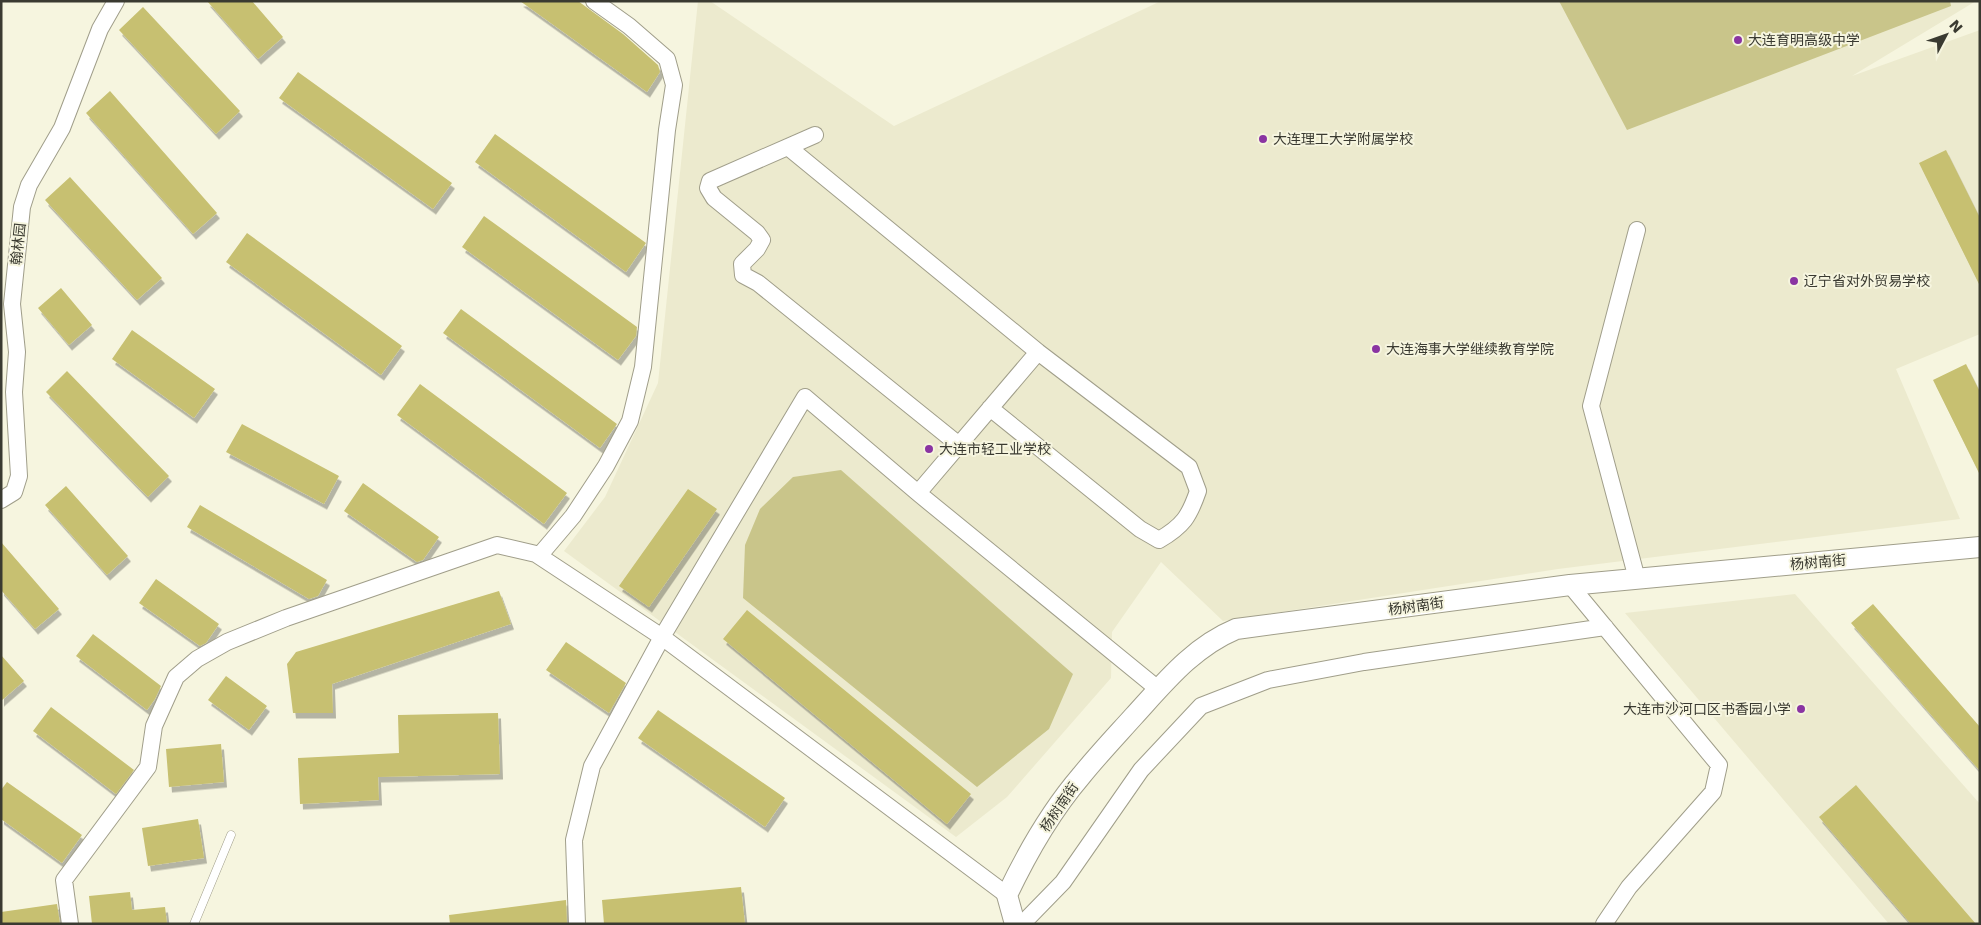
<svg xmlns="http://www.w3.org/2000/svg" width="1981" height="925" viewBox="0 0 1981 925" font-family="'DejaVu Sans','Noto Sans SC',sans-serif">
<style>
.built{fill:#eceace}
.green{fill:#c9c58a}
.building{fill:#c7c071;filter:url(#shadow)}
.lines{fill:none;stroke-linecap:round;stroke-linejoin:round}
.service-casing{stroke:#a09e8a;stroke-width:9}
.minor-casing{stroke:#a09e8a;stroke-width:18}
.tertiary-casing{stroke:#a09e8a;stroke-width:22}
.service{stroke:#fff;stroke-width:8}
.minor{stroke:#fff;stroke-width:16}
.tertiary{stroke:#fff;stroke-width:20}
.poi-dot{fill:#8a34a2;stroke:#f6f5df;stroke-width:2}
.labels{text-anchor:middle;stroke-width:4;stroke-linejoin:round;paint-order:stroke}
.poi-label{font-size:14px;fill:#3a3a31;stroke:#f6f5df;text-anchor:start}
.street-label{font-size:14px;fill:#3a3a31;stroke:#f6f5df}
</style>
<defs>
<filter id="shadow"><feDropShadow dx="3" dy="5.5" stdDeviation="0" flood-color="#0004"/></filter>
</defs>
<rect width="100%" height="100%" fill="#f6f5df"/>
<path class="built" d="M698 1H710L894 126 1161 1H1976L1852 76 1980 30V334L1896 369 1960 519 1558 569 1223 621 1161 562 1112 632 1111 678 1007 797 956 837 564 551 605 497 658 383Z
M1795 594 1980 804V924H1889L1625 613Z"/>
<path class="green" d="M1559 1H1950L1951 6 1627 130Z
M841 470 1073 674 1049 729 977 787 743 598 745 545 760 509 793 477Z"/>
<path class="building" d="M207 1H252L283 37 258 59Z
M520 1H578L623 34 658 65 660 72 647 92Z
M143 7 240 111 216 134 119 30Z
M298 72 452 183 433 209 279 98Z
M110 91 217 213 193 234 86 113Z
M495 134 646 243 626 272 475 162Z
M1946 150 1980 218V286L1919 163Z
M70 177 162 278 137 300 45 200Z
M484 216 637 327 636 336 618 360 462 247Z
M247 233 402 346 381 375 226 262Z
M61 288 92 325 69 345 38 308Z
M461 309 617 424 600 448 443 333Z
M132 330 215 389 194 418 112 359Z
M1966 364 1980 392V475L1933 380Z
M67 371 169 476 148 497 46 392Z
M420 384 567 493 544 524 397 415Z
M242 424 339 476 324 504 226 452Z
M363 483 439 537 423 560 417 562 344 511Z
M66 486 128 556 107 575 45 505Z
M688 489 717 509 649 607 619 586Z
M200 505 327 580 318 596 309 599 187 527Z
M1 542 59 609 35 629 1 590Z
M156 579 219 624 206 643 200 646 139 603Z
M499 591 511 624 332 684 333 713H293L287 664 296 652Z
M1873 604 1980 727V771L1851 623Z
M747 610 971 794 947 824 723 639Z
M93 634 161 686 155 699 147 710 76 656Z
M566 642 626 683 609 713 546 670Z
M1 655 24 681 1 701Z
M226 676 267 706 249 730 208 700Z
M51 707 134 770 116 794 33 731Z
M658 710 785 798 765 827 638 738Z
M498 713 500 774 378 777 379 800 300 804 298 758 399 753 398 715Z
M221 744 224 782 169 787 166 749Z
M7 782 82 835 62 863 1 819V790Z
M1856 785 1976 924H1911L1819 817Z
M198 819 204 858 148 866 142 828Z
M741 887 745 924H604L602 900Z
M130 892 132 910 165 907 167 924H92L89 896Z
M566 900 567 924H450L449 915Z
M57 904 60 924H1V912Z"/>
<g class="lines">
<defs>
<path id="service" d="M194 924 231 835"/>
<path id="minor" d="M815 135 710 181 708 188 714 198 757 233 762 240 757 249 742 264 743 275 758 283 959 445
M788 147 1038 352 1189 467 1198 491C1189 517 1183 526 1159 540L1140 529 990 408
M918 493 1038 352
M1 500 14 492 19 476 14 392 17 352 12 304 22 207 29 185 62 128 100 29 116 1
M539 556 573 516 606 466 630 421 643 367 667 130 674 85 667 59 629 26 594 1
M1637 579 1591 406 1637 230
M1570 585 1719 765 1713 792 1629 887 1604 924
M1023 923 1063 882 1141 770 1201 706 1268 680 1364 662 1605 627
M70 924 64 880 148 767 154 726 176 677 197 659 227 642 286 618 497 545 536 554 662 637 1007 895
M577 924 574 840 592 766 662 637 805 397 918 493 1158 689"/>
<path id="tertiary" d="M1015 924 1007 895C1027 853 1051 811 1081 776 1098 755 1116 736 1134 716 1165 682 1193 647 1236 629L1570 585 1980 547"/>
</defs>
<use href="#service" class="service-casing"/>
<use href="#minor" class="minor-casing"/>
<use href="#tertiary" class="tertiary-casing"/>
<use href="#service" class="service"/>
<use href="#minor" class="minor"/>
<use href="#tertiary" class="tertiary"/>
</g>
<g class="poi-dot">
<circle cx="1738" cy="40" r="5"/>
<circle cx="1263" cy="139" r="5"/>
<circle cx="1794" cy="281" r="5"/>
<circle cx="1376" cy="349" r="5"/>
<circle cx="929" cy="449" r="5"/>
<circle cx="1801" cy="709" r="5"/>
</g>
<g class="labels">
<g class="poi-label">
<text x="1748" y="45">大连育明高级中学</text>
<text x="1273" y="144">大连理工大学附属学校</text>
<text x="1804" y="286">辽宁省对外贸易学校</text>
<text x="1386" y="354">大连海事大学继续教育学院</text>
<text x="939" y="454">大连市轻工业学校</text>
<text x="1791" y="714" text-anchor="end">大连市沙河口区书香园小学</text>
</g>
<g class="street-label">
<text transform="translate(18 244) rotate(-84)" y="5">翰林园</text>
<text transform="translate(1818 562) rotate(-5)" y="5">杨树南街</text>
<text transform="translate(1416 606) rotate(-8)" y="5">杨树南街</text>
<text transform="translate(1059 807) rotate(-56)" y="5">杨树南街</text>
</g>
</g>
<rect width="1981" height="925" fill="none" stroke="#3a3a31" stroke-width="5"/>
<g transform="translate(1946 35) rotate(49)" stroke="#f6f5df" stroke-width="4" paint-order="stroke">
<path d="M0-4L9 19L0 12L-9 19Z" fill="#3a3a31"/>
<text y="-8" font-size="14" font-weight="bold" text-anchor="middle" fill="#3a3a31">N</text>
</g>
</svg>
